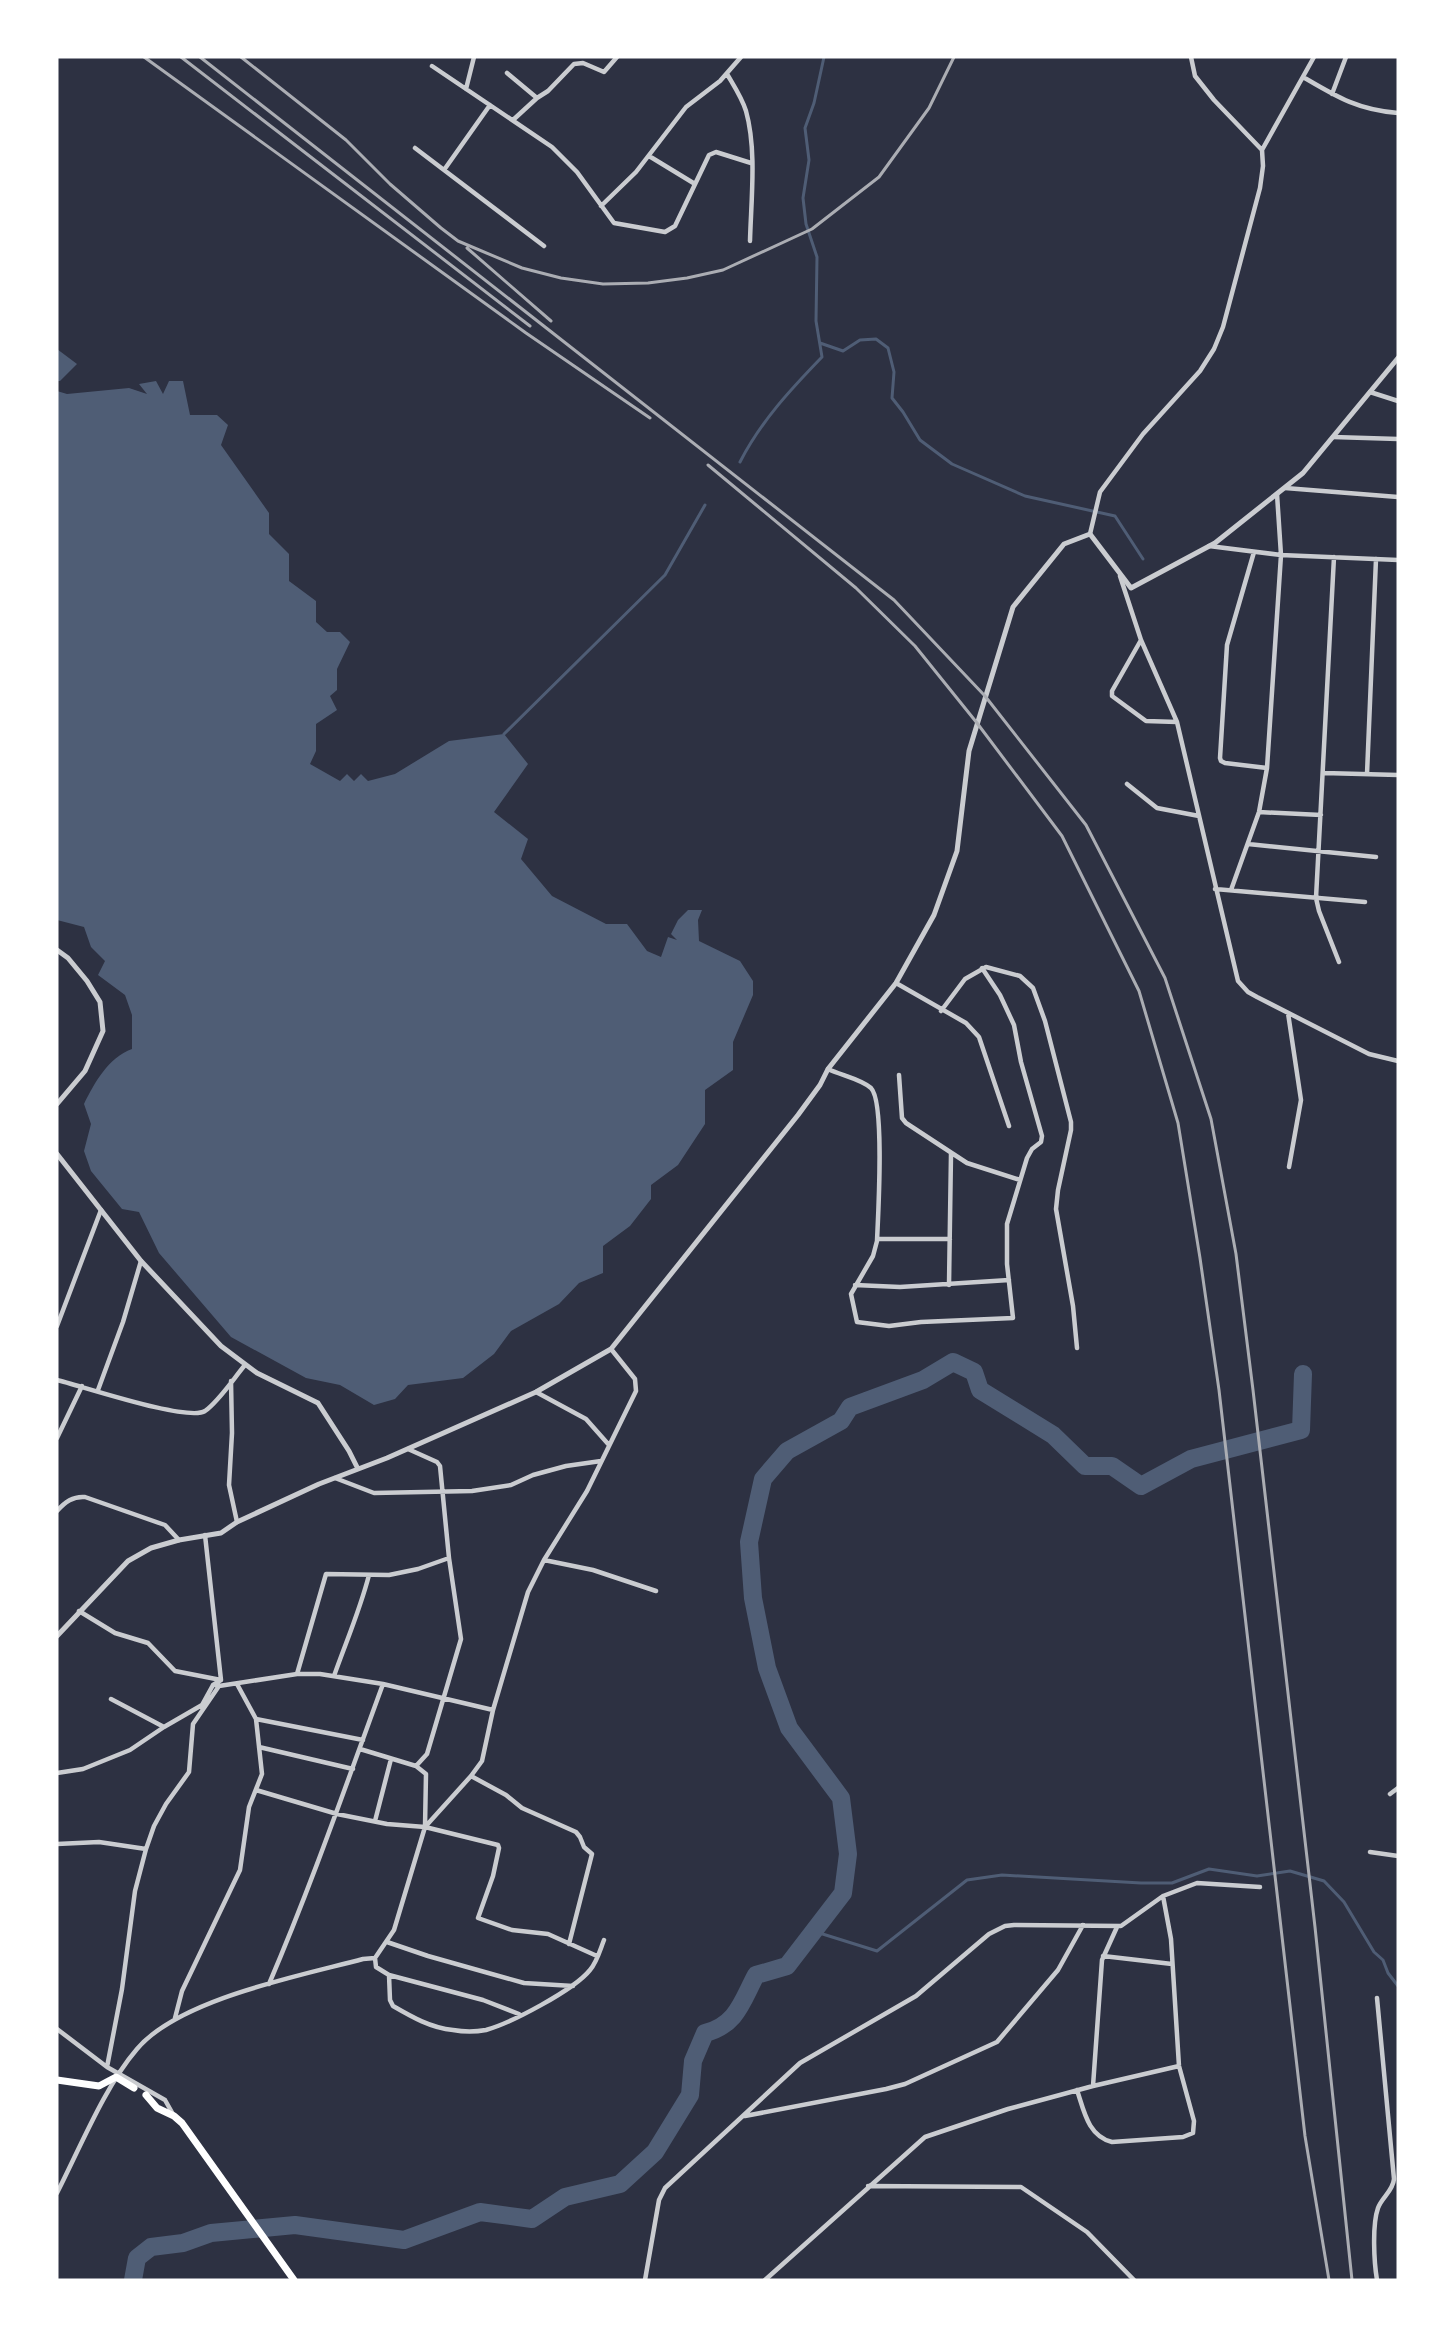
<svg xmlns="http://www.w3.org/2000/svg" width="1455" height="2337" viewBox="0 0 1455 2337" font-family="Montserrat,sans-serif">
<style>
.water{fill:#4f5d75}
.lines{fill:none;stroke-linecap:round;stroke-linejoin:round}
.stream{stroke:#4f5d75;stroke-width:3}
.river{stroke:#4f5d75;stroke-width:18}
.minor{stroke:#caccd0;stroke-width:4.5}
.tertiary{stroke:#caccd0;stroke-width:5}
.primary{stroke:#fff;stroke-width:7}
.rail{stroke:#abadb3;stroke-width:3}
</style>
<rect width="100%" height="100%" fill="#2d3142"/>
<path class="water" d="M57 349 77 364 60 381H57Z
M156 381 163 394 169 381H183L190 415H217L228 425 221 445 269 513V534L289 554V581L316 601V622L327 632H340L350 642 337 669V690L330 696 337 710 316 724V751L310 764 340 781 347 774 354 781 361 774 368 781 395 774 449 741 504 734 528 764 494 812 528 839 521 859 552 896 606 924H627L647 951 661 957 668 937 677 940 671 934 678 920 688 910H702L698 920 699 941 740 961 753 981V995L733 1042V1070L705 1090V1124L678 1165 651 1185V1199L630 1226 603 1246V1273L579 1283 559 1304 511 1331 494 1354 463 1378 408 1385 395 1399 374 1405 340 1385 306 1378 231 1337 159 1253 139 1212 122 1209 91 1171 84 1151 91 1124 84 1104C95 1082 108 1058 132 1049V1015L125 995 98 975 105 961 91 947 84 927 57 920V391L67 394 129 388 147 394 139 384Z"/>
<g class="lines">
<path class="stream" d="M820 343 843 351 860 340 876 339 888 348 894 372 892 398 903 412 920 440 952 464 1025 496 1115 516 1143 559
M740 462C761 421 791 389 822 357L816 321 817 257 806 224 803 198 809 160 805 128 814 103 824 57
M504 734 665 575 705 505
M813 1931 877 1951 967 1880 1002 1875 1141 1883H1172L1209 1869 1257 1876 1290 1871 1324 1881 1344 1902 1374 1952 1383 1960 1388 1973 1398 1986"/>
<path class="river" d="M133 2280 137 2258 151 2247 183 2243 211 2233 295 2225 404 2240 480 2212 532 2219 565 2197 620 2184 655 2152 690 2095 693 2061 705 2033C737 2025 742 2001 756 1975L787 1966 843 1893 848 1854 841 1798 789 1728 767 1668 753 1598 749 1542 763 1479 787 1451 841 1421 850 1407 923 1380 953 1362 974 1372 980 1390 1053 1435 1085 1466H1112L1141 1486 1191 1459 1301 1430 1303 1374"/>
<path class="minor" d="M432 66 552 147 577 172 614 223 665 232 675 226 709 155 716 152 751 163
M507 73 537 98
M727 74C734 86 742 98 746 111 757 150 751 201 750 241
M1303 77C1337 97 1358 110 1398 113
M466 89 474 57
M1332 94 1346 57
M513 120 537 98 548 91 574 64 583 63 604 72 617 57
M415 148 544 246
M1262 150 1314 57
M649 156 695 184
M444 170 490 105
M601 206 636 172 686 107 720 81 741 57
M1370 392 1398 401
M1333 437 1398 439
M1285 488 1398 497
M1090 534 1100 492 1143 434 1200 371 1214 349 1223 327 1260 188 1263 166 1262 150 1214 100 1195 76 1191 57
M1209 546 1281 555 1398 560
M1254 552 1227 645 1220 758 1221 761 1225 763 1267 768
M1334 557 1316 898 1319 911 1339 962
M1120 576 1141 640 1177 722 1238 981 1248 992 1257 997 1369 1054 1398 1061
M1141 640 1112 691V696L1146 721 1177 722
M1324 773 1398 775
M1367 774 1376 559
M1127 784 1157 808 1199 816
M1259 812 1321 815
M1248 844 1376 857
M1215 889 1365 902
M1231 890 1259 812 1267 768 1281 555 1277 494
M896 983 966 1023 979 1037 1009 1126
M941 1011 965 979 986 967 1020 976 1033 988 1045 1021 1071 1122V1130L1058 1190 1056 1209 1073 1306 1077 1348
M1288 1013 1301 1100 1289 1167
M828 1069C840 1075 861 1079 871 1088 885 1102 878 1217 877 1241L873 1256 851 1294 857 1322 889 1326 921 1322 1013 1318 1007 1264V1224L1027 1158 1032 1149 1041 1142 1042 1136 1021 1062 1014 1025 1000 995 982 968
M899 1075 902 1118 906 1123 967 1163 1020 1180
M877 1239H950
M855 1285 900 1287 1009 1280
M949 1285 951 1154
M57 1326 101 1210
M57 1380C82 1386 188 1422 205 1411 219 1401 234 1378 245 1365
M231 1381 232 1433 229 1485 237 1522
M98 1390 123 1322 141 1261
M536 1392 586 1419 609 1445
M57 1438 82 1386
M335 1478 374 1493 472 1491 511 1485 533 1475 566 1466 601 1461
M57 1511C65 1502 73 1496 85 1497L165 1525 179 1540
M205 1535 221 1680 213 1685H216
M544 1560 593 1570 656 1591
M79 1611 115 1633 148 1643 175 1671 221 1680
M297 1674 326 1574 389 1575 418 1569 449 1558
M334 1676C346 1642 360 1610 369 1575
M111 1699 164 1727
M493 1710 528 1592 544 1560 587 1491 636 1391 635 1379 611 1349
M256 1719 363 1740
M259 1747 353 1769
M360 1749 416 1766
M57 1773 83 1769 130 1750 164 1727 202 1705 213 1685
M471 1776 506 1795 522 1808 576 1832 580 1837 584 1847 592 1854 569 1944
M256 1790 337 1814 387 1824 425 1827 498 1845 499 1848 493 1876 478 1918 512 1930 548 1934 597 1956
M1390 1794 1398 1788
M375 1821 391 1759
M57 1844 99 1842 146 1849
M1370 1852 1398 1856
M387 1942 428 1956 524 1983 573 1986
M1103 1956 1172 1964
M375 1958 376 1967 389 1975 390 2000 393 2006C412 2017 431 2028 453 2030 464 2032 475 2032 486 2030 511 2023 574 1990 590 1970 597 1962 600 1950 604 1940
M389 1975 483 2000 519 2014
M269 1984C311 1886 346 1785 383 1684
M175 2018 182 1991 240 1870 249 1807 262 1774 256 1719 237 1684
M57 2029 107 2067 165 2100 174 2116
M107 2067 122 1989 135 1891 146 1849 154 1826 166 1804 189 1772 193 1724 219 1686 297 1674H320L383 1684 493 1710 482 1761 471 1776 425 1827
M1093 2086 1179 2066
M1077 2090C1084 2111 1088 2136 1112 2142L1183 2137 1193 2133 1194 2121 1179 2066 1171 1939 1163 1896
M745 2116 886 2089 905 2084 997 2042 1058 1970 1083 1925
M868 2186 1021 2187 1087 2232 1134 2280
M57 2193C80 2148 105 2086 137 2049 179 1999 299 1976 363 1959L375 1958 394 1930 425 1827 426 1774 416 1766 427 1754 461 1639 449 1558 440 1466 437 1462 408 1449
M645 2280 659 2200 665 2188 800 2063 916 1996 989 1934 1005 1926 1014 1925 1121 1926 1163 1896 1197 1883 1260 1887
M765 2280 925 2137 1008 2109 1093 2086 1102 1960 1117 1927
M1377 2280C1374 2262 1372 2225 1378 2208 1382 2197 1393 2191 1394 2179L1377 1998"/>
<path class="tertiary" d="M57 950 68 958 87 981 100 1002 103 1031 85 1071 57 1104
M57 1154 141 1261 221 1346 257 1373 318 1403 349 1451 358 1469
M57 1636 128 1561 151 1548 179 1540 221 1533 237 1522 319 1484 387 1458 536 1392 611 1349 798 1115 820 1085 828 1069 896 983 934 915 957 851 969 751 1013 607 1064 544 1090 534 1131 588 1215 543 1303 473 1398 358"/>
<path class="primary" d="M57 2080 99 2086 116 2077 134 2088
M146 2095 157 2108 174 2116 182 2123 294 2280"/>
<path class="rail" d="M144 57 526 333 650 418
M181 57 530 326
M200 57 894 600 985 696 1086 825 1165 978 1211 1119 1236 1254 1253 1390 1315 1927 1352 2280
M241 57 346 140 390 184 441 228 458 241 522 268 561 278 603 284 648 283 687 278 723 270 812 229 879 177 929 108 954 57
M467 248 551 321
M708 465 856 588 915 646 977 723 1062 836 1139 991 1178 1123 1200 1258 1219 1390 1305 2136 1329 2280"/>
</g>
<rect width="1455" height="2337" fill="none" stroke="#ffffff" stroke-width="117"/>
</svg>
